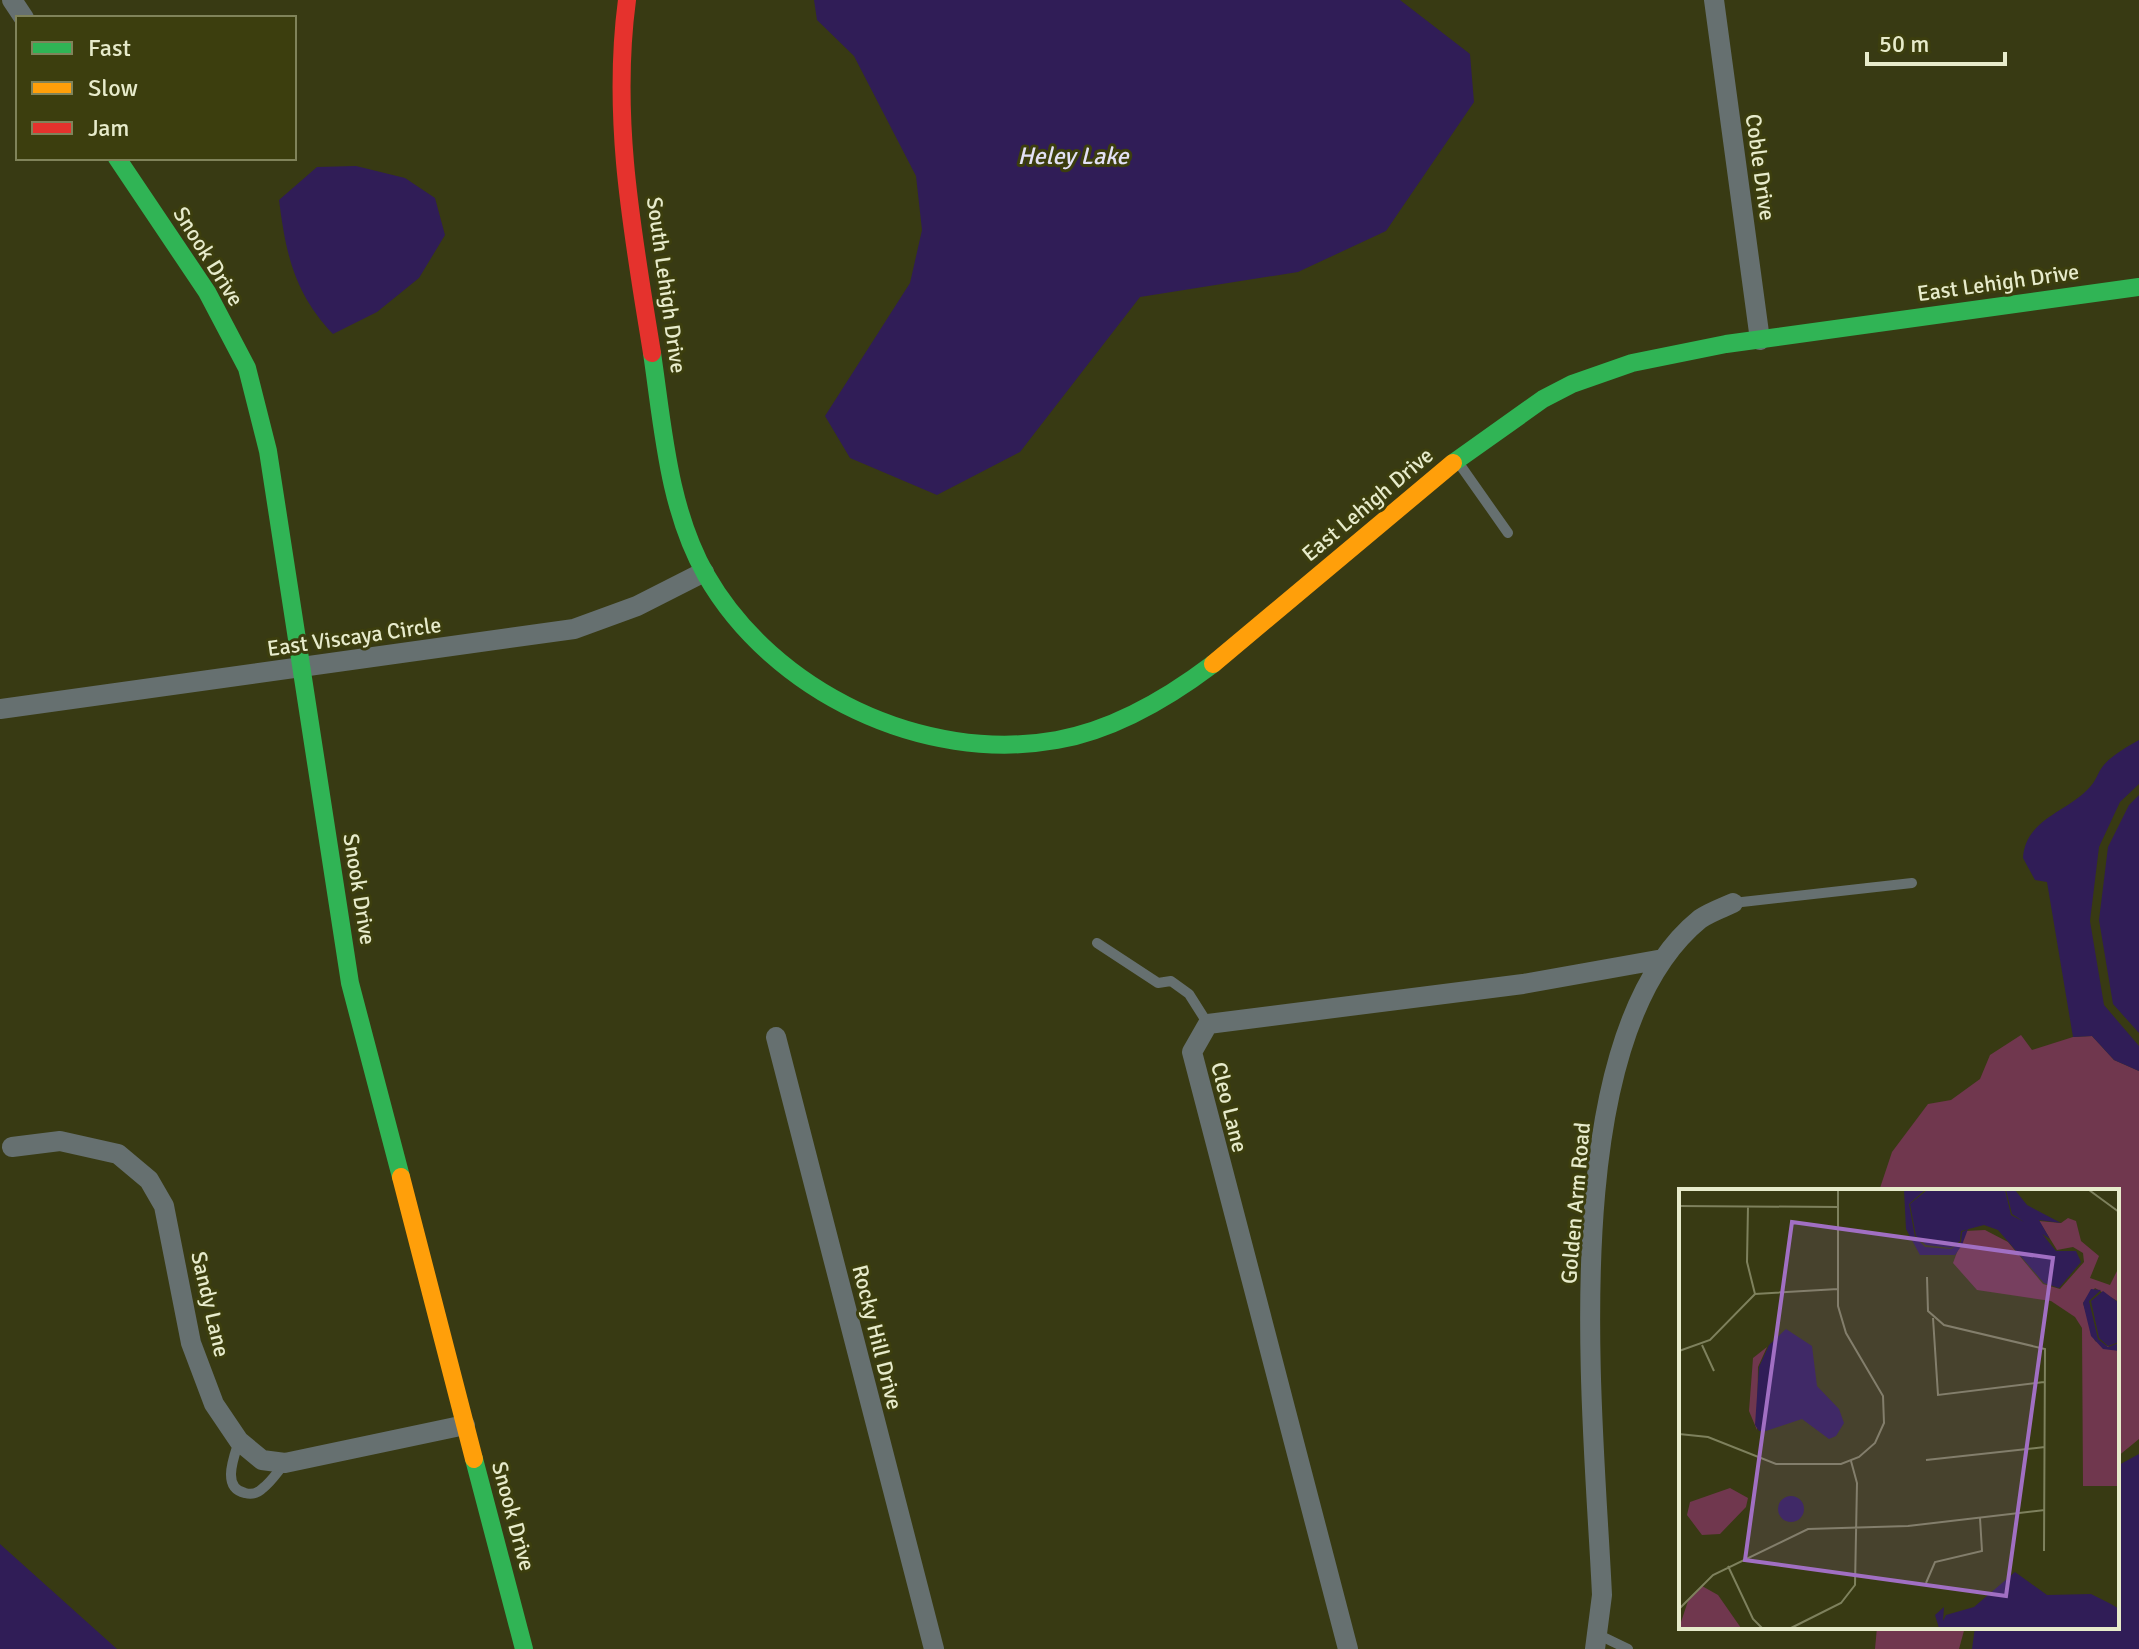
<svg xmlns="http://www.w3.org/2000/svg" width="2139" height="1649" viewBox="0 0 2139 1649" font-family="Signika,sans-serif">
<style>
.green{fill:#70374e}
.water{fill:#301d57}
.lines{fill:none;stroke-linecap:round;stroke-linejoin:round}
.lane{stroke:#667070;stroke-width:10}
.street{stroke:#667070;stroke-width:20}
.fast{stroke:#30b455;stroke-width:18}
.slow{stroke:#ff9f0a;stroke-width:18}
.jam{stroke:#e5322d;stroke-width:18}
.labels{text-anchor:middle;stroke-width:6;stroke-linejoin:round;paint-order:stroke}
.street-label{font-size:22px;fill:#e7ebcb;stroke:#3c3e0e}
.water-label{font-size:24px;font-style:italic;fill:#e3e1f6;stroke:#3c3e0e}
.inset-road{fill:none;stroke:#7e815d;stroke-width:2}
.view{fill:#a16fc3;fill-opacity:0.15;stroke:#a16fc3;stroke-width:4}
.inset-edge{fill:none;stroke:#e7ebcb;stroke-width:4}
</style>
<rect width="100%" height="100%" fill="#383a13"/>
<path class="green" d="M2021 1035 2032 1050 2073 1037 2092 1036 2114 1060 2139 1071V1439L2117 1457V1191H1879L1892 1152 1928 1104 1951 1100 1980 1079 1990 1055Z
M1877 1627H1965L1959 1649H1875Z"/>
<path class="water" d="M814 0H1400L1470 54 1474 102 1386 231 1298 272 1140 297 1020 452 937 495 850 458 825 416 910 283 922 230 916 176 854 56 817 20Z
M356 166 405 178 435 198 445 235 419 278 377 312 333 334C294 293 286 254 279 200L317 167Z
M2139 740V784L2120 802 2099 847 2090 921 2104 1005 2139 1046V1071L2114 1060 2092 1036 2073 1037 2047 882 2035 880 2023 858C2025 819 2068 812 2090 787 2096 781 2098 772 2103 766 2112 755 2127 747 2139 740Z
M2139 795V1033L2113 1004 2099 920 2108 847 2129 805Z
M2139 1454V1649H1972L1975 1627H2117V1466Z
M0 1544 117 1649H0Z"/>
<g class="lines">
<path class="lane" d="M1458 462 1508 533
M1733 903 1912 883
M1097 943 1158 983 1171 981 1189 994 1208 1024
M239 1441C234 1457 221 1488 245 1493 252 1495 258 1493 263 1488 272 1481 278 1471 285 1463
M1599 1635 1628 1649"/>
<path class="street" d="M12 0 24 18
M1714 0 1760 340
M0 709 574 629 637 606 704 572
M776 1037 934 1649
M12 1147 60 1141 118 1154 149 1180 164 1206 191 1343 214 1404 239 1441 262 1460 285 1463 465 1425
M1348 1649 1192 1052 1208 1024 1523 984 1663 959
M1595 1649 1602 1595C1594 1420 1551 1040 1700 919 1710 912 1722 908 1733 903"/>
<path class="fast" d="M117 158 207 292 247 368 268 451 350 983 401 1177
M652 353C663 427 668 508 706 575 773 692 923 764 1057 740 1114 730 1168 698 1213 664
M1453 463 1543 399 1572 384 1632 363 1726 344 2139 287
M474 1459 524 1649"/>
<path class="slow" d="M1213 664 1453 463
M401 1177 474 1459"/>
<path class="jam" d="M627 0C611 120 633 235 652 353"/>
</g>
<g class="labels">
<g class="street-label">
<text transform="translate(1761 167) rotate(82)" y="8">Coble Drive</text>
<text transform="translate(209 256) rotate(58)" y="8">Snook Drive</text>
<text transform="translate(1998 282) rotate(-8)" y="8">East Lehigh Drive</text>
<text transform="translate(667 285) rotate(82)" y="8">South Lehigh Drive</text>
<text transform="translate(1367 504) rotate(-40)" y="8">East Lehigh Drive</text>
<text transform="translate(354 636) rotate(-8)" y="8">East Viscaya Circle</text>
<text transform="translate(360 889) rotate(81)" y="8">Snook Drive</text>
<text transform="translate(1230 1107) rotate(76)" y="8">Cleo Lane</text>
<text transform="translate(1575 1203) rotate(-85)" y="8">Golden Arm Road</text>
<text transform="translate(211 1304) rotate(77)" y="8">Sandy Lane</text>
<text transform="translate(878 1337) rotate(76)" y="8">Rocky Hill Drive</text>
<text transform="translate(514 1516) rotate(75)" y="8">Snook Drive</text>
</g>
<g class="water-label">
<text x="1073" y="164">Heley Lake</text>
</g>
</g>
<g transform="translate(1679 1189)">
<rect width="440" height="440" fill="#383a13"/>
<path d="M389 29 397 32 402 52 420 67 411 89 431 96 440 78V113L416 99 404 114 416 152 440 162V297H404L403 139 396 128 372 112 298 101 274 74 286 42 306 41 329 53 364 95 381 100 405 73 404 64 394 58 378 61 360 32 382 34ZM88 158 79 178 78 241 70 222 74 169ZM51 299 69 309 67 318 41 345 23 346 8 326 11 313ZM23 397 39 406 62 439H0L10 409Z" fill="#70374e"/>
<path d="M225 1H246L230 15 236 48 246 58 272 60 282 53 283 43 289 40 283 56 276 66H241L227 40ZM248 1H326L332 26 360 41 377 62H397L402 73 380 99 365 94 319 41 305 36 282 42 281 52 272 59 247 56 237 47 231 15ZM327 1H336L348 16 382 34 360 31 371 50 333 25ZM412 100 422 101 410 112 419 150 429 158 440 154V162L424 160 412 147 404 114ZM424 102 440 114V153L429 157 420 149 412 112ZM107 140 133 157 138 197 160 220 165 234 157 247 150 250 123 230 87 242H80L76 236 80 178 90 156ZM99 320a13 13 0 1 1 26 0a13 13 0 1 1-26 0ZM336 383 368 406 412 405 432 415 440 420V439H260L256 426 265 418 264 432 267 426 295 418Z" fill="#301d57"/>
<path class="inset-road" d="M410 1 440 23M0 17 159 18M69 17 68 73 76 105M248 88 249 122 265 136 366 160 365 362M254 129 259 206 365 193M23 156 35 182M0 162 31 151 76 105 159 100M0 245 29 248 97 275H162L180 268 196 254 205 234 204 207 167 144 159 117V1M247 271 366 258M49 377 74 430 83 439M247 394 256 373 303 362 301 329M0 420 34 386 129 340 229 337 366 321M112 439 162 414 176 396 178 294 172 272"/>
<path class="view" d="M113 33 374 69 327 407 66 371Z"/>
<rect width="440" height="440" class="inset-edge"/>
</g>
<rect x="16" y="16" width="280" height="144" fill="#3c3e0e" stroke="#80835a" stroke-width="2"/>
<rect x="32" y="42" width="40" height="12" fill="#30b455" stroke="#80835a" stroke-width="2"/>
<text x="88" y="56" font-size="24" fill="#e7ebcb">Fast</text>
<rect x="32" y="82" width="40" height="12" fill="#ff9f0a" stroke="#80835a" stroke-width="2"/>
<text x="88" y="96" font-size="24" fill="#e7ebcb">Slow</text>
<rect x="32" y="122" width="40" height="12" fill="#e5322d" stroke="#80835a" stroke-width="2"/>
<text x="88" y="136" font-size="24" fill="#e7ebcb">Jam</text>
<path d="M1867 52v12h138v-12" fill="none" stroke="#e7ebcb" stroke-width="4"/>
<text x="1879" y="52" font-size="24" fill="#e7ebcb" stroke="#3c3e0e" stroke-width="6" paint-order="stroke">50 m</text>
</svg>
